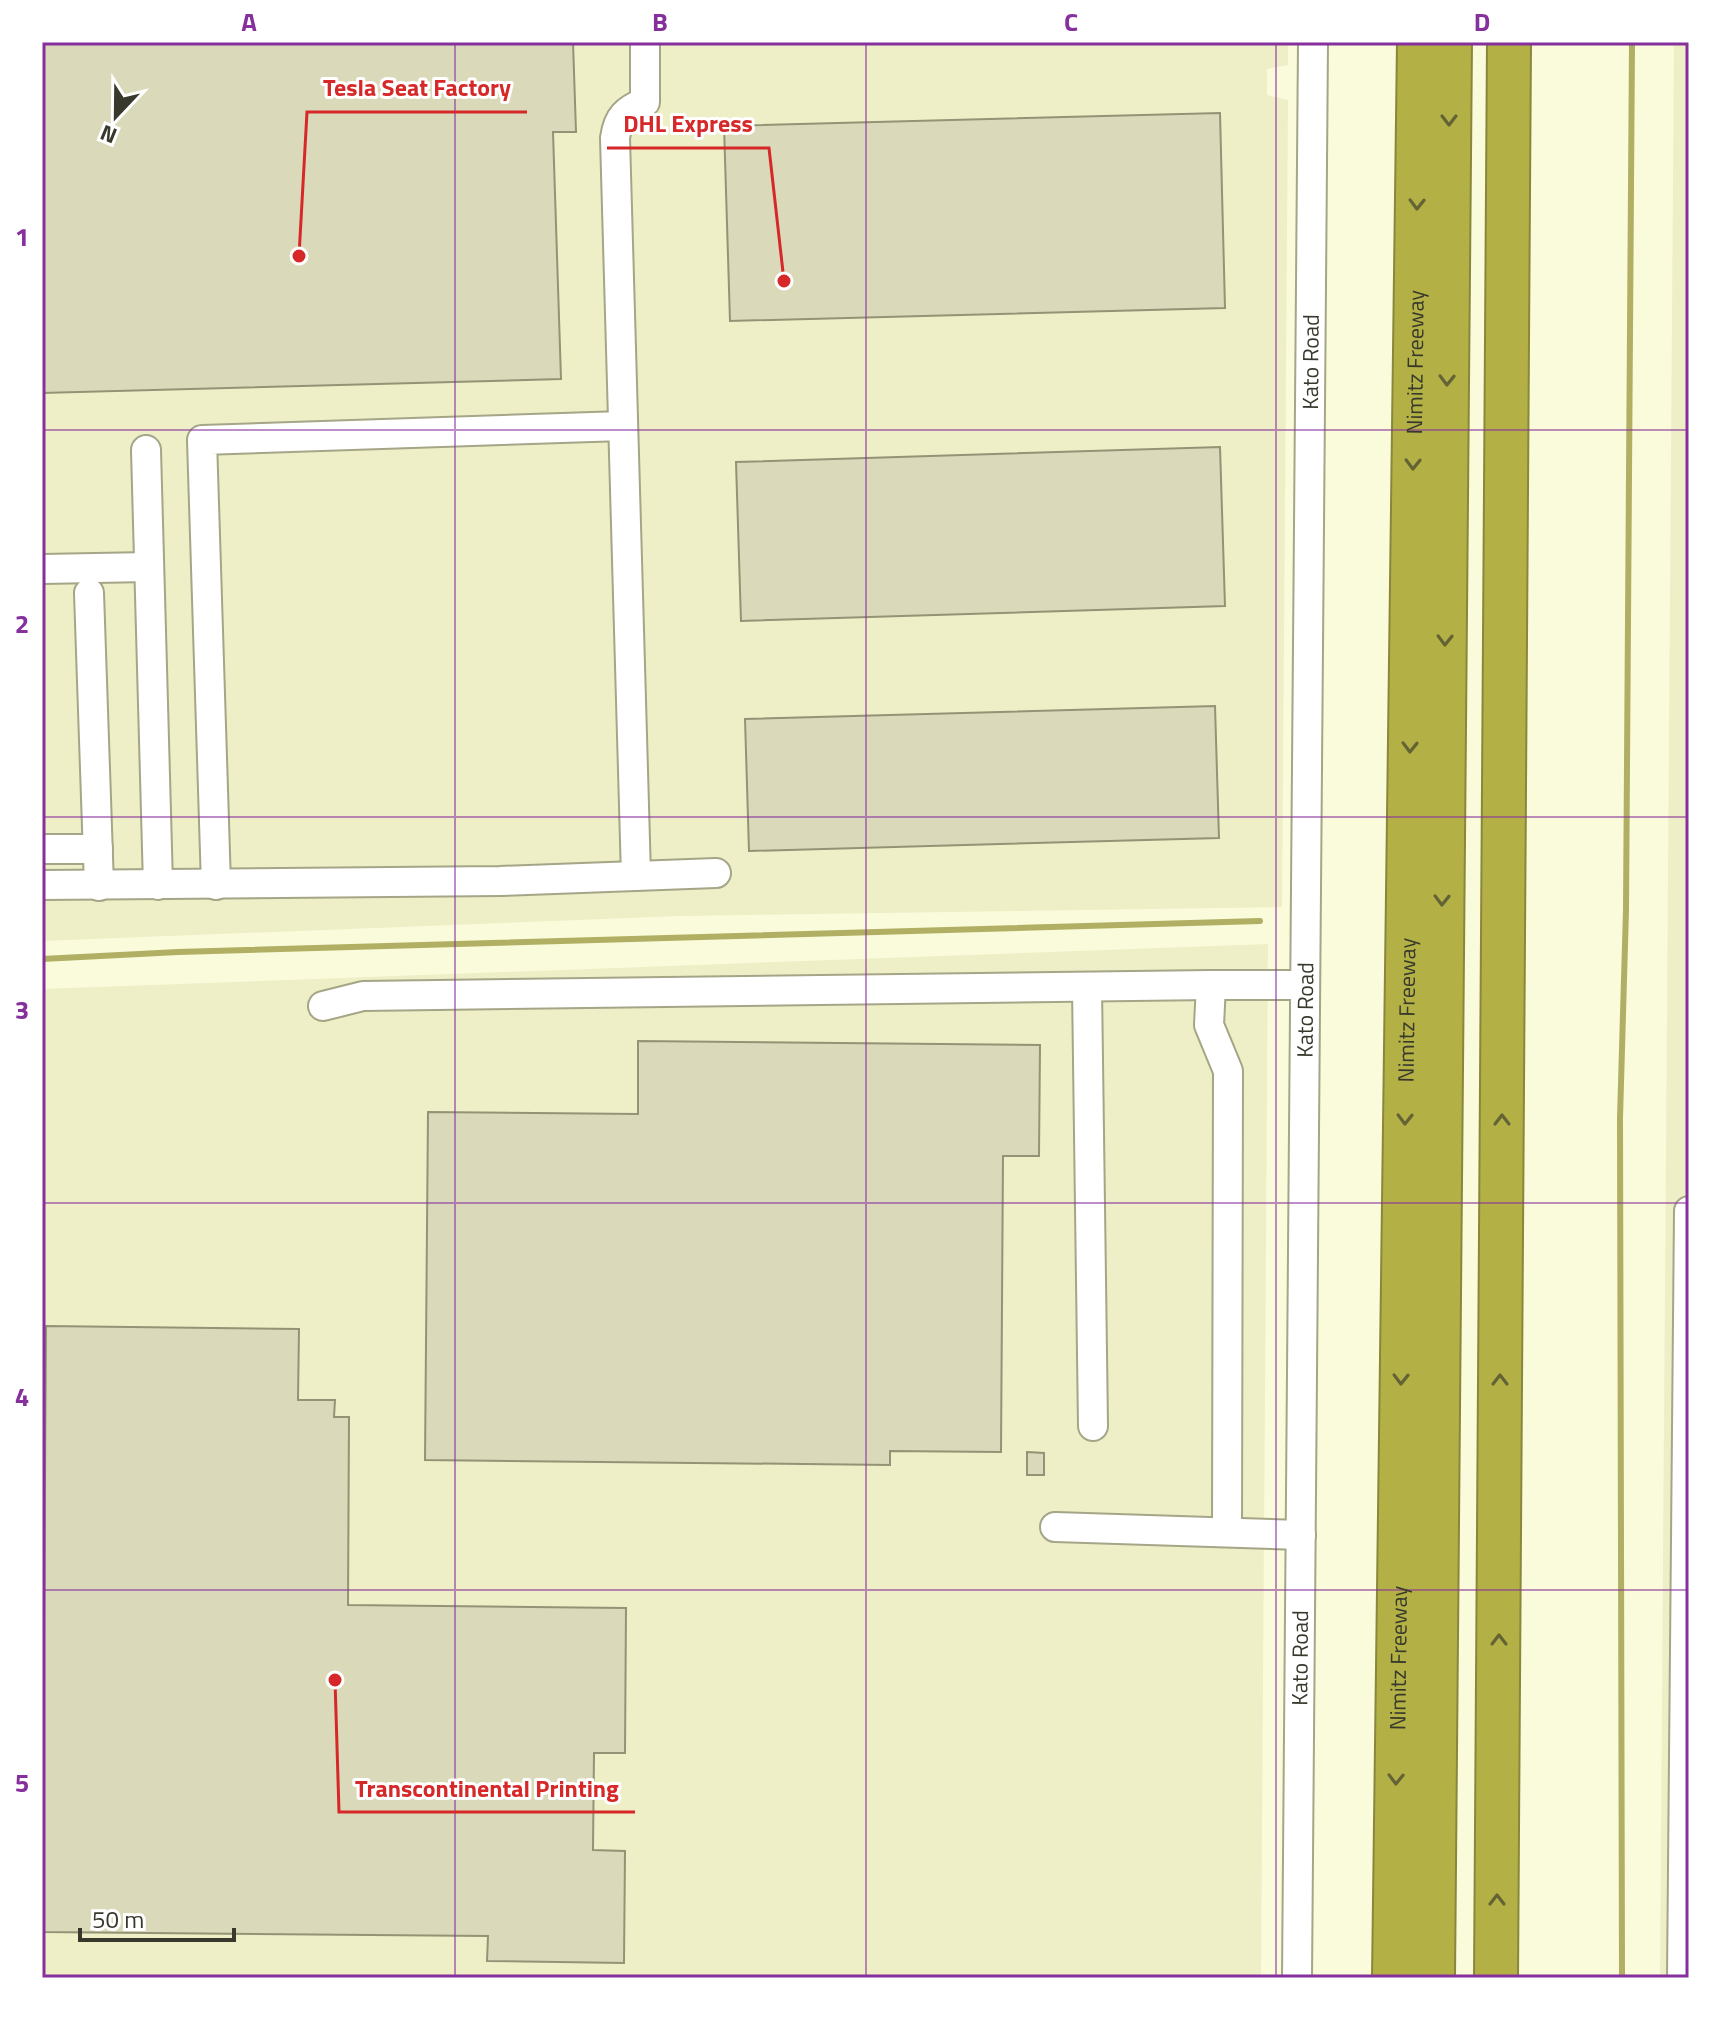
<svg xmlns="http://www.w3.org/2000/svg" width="1731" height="2020" viewBox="0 0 1731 2020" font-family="'Titillium Web',sans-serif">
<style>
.built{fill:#eeeec7}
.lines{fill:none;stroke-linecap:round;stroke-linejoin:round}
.stream{stroke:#b0af63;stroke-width:6}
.building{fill:#dadaba;stroke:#939375;stroke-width:2}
.minor-casing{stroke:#a5a587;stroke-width:32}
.highway-casing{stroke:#88873c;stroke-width:46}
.minor{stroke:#fff;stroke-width:28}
.highway{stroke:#b3b145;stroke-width:42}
.oneway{stroke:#636335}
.grid{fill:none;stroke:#86309d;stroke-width:2;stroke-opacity:0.55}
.labels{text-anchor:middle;stroke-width:6;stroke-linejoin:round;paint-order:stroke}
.street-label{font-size:22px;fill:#38392c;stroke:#fff}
.leader{fill:none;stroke:#d62828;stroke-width:3}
.callout-dot{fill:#d62828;stroke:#fff;stroke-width:3}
.callout-label{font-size:24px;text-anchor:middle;font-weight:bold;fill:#d62828;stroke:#fff;stroke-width:6;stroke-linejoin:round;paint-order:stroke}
.neatline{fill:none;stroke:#86309d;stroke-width:3}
.grid-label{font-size:26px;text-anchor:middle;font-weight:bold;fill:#86309d}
</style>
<rect width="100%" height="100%" fill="#fafbda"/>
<path class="built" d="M42 42H1288V65L1267 69V95L1288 100 1282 907 680 916 42 941Z
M1674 42H1689V1978H1660Z
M1268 944 1261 1978H42V989Z"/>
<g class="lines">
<path class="stream" d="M42 959 178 952 1260 921
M1622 1978 1620 1118 1626 910 1632 42"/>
</g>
<path class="building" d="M42 42H573L576 132H553L561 379 42 393Z
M1220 113 1225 308 730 321 724 126Z
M1220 447 1225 606 741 621 736 462Z
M1215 706 1219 838 749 851 745 719Z
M638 1041 1040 1045 1039 1156H1003L1001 1452 890 1451V1465L425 1460 428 1112 638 1114Z
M46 1326 299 1329 298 1400H335L334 1417H349L348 1605 626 1608 625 1753H594L593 1850 625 1851 624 1963 487 1961 488 1936 42 1932Z
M1027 1452 1044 1453V1475H1027Z"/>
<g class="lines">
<defs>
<g id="minor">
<path d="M146 450 158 885"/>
<path d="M42 569 149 567"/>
<path d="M89 593 99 886"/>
<path d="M42 849H98"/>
<path d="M636 876 615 138C618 117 626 110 645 102V42"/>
<path d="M42 885 500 881 716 873"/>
<path d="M216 885 202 440 623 426"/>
<path d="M1087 987 1093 1426"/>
<path d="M323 1006 363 996 1211 985"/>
<path d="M1055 1527 1301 1535"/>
<path d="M1227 1532 1228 1071 1209 1025 1211 985H1304"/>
<path id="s1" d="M1297 1978 1313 42"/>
<path d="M1682 1978 1689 1211"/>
</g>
<g id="highway">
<path id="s2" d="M1394 1978 1419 42"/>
<path d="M1433 1978 1450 42"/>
<path d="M1496 1978 1509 42"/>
</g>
</defs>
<use href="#minor" class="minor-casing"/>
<use href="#highway" class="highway-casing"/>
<use href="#minor" class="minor"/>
<use href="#highway" class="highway"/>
</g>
<defs><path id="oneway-chevron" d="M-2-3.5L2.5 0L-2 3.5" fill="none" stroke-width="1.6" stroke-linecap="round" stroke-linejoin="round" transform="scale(2)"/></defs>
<g class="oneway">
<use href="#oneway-chevron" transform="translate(1449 120) rotate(90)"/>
<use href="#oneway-chevron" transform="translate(1417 204) rotate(91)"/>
<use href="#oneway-chevron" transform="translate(1447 380) rotate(91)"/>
<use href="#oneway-chevron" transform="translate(1413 464) rotate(91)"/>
<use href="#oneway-chevron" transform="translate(1445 640) rotate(91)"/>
<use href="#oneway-chevron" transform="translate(1410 747) rotate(91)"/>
<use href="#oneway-chevron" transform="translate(1442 900) rotate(91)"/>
<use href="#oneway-chevron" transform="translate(1405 1119) rotate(91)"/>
<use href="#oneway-chevron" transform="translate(1502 1120) rotate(-90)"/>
<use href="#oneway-chevron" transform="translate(1401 1379) rotate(91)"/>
<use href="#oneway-chevron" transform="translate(1500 1380) rotate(-90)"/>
<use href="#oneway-chevron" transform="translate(1499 1640) rotate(-90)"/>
<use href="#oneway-chevron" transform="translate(1396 1779) rotate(91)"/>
<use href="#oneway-chevron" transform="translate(1497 1900) rotate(-90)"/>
</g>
<path class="grid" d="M455 42V1978M866 42V1978M1276 42V1978M42 430H1689M42 817H1689M42 1203H1689M42 1590H1689"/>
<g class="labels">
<g class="street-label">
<text dy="8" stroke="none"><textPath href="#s1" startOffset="1616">Kato Road</textPath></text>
<text dy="8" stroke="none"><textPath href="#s2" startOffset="1616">Nimitz Freeway</textPath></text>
<text dy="8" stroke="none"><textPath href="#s1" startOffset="968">Kato Road</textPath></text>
<text dy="8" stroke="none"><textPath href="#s2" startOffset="968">Nimitz Freeway</textPath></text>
<text dy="8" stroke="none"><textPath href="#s1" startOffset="320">Kato Road</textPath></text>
<text dy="8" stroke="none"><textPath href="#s2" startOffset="320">Nimitz Freeway</textPath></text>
</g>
</g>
<path class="leader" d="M299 256L307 112H527M784 281L769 148H607M335 1680L339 1812H635"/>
<g class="callout-dot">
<circle cx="299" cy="256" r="8"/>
<circle cx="784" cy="281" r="8"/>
<circle cx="335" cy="1680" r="8"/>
</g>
<g class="callout-label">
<text x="417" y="96">Tesla Seat Factory</text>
<text x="688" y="132">DHL Express</text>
<text x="487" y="1797">Transcontinental Printing</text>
</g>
<rect width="1731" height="2020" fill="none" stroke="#ffffff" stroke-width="88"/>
<g transform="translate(116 116) rotate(202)" stroke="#ffffff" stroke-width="6" paint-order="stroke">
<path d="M0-6L14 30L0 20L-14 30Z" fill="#38392c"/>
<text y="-12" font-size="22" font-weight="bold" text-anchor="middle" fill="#38392c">N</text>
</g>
<path d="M80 1928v12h154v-12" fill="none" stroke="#38392c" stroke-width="4"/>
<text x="92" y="1928" font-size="24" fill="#38392c" stroke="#ffffff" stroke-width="6" paint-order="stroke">50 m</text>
<rect x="44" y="44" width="1643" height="1932" class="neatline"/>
<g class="grid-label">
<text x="249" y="31">A</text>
<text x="660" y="31">B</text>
<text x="1071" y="31">C</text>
<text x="1482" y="31">D</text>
<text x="22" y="246">1</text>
<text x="22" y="633">2</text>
<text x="22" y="1019">3</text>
<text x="22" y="1406">4</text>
<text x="22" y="1792">5</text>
</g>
</svg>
